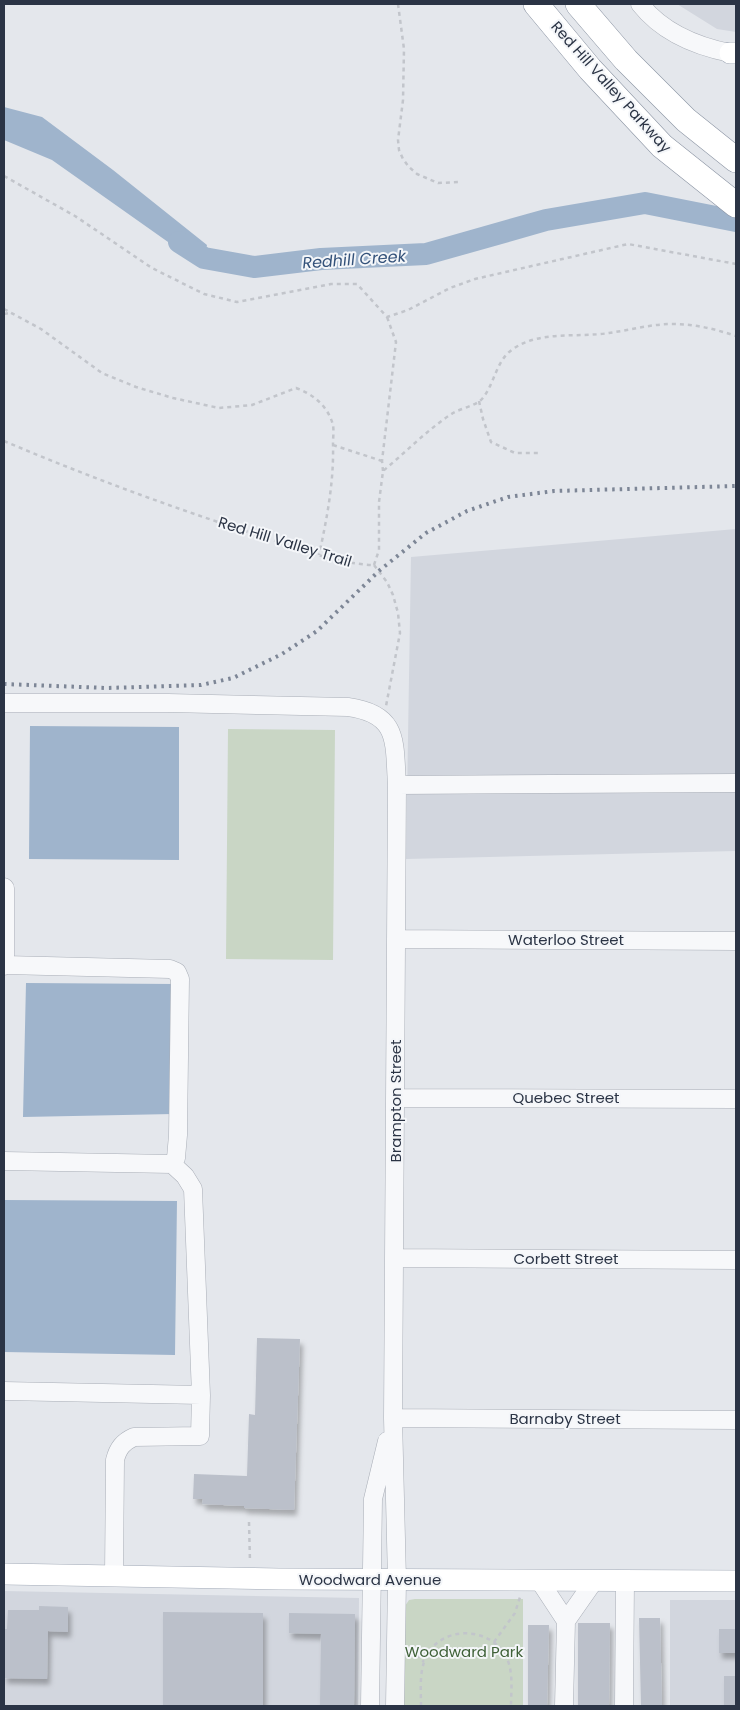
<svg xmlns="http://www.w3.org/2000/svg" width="740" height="1710" viewBox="0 0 740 1710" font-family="Poppins,sans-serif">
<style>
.built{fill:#d2d6de}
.green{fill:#c9d6c5}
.water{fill:#9fb4cc}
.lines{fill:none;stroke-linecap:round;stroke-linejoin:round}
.river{stroke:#9fb4cc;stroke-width:22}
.building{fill:#bbc0ca;filter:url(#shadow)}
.minor-casing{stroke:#a9aeb7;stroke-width:19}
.major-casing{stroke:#a3abb8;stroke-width:22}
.highway-casing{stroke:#8b94a3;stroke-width:26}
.path{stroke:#c2c5cb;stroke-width:2.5;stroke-dasharray:4 4;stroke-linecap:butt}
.minor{stroke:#f7f8fa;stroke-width:18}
.major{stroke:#fff;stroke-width:21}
.highway{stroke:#fff;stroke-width:25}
.rail{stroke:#7d8696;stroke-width:4;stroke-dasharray:2.5 5;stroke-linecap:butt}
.labels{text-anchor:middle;stroke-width:4;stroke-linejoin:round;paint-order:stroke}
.street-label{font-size:15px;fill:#2b3445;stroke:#f4f6f9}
.park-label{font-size:15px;fill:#3f6138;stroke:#f4f6f9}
.water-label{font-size:16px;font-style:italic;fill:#34527a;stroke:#f4f6f9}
</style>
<defs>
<filter id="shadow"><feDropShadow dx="3" dy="5.5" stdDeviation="2.5" flood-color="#0004"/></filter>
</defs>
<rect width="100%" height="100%" fill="#e4e7ec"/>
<path class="built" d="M677 4H736V32L717 29Z
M736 529V851L406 859 411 557Z
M4 1591 359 1598 358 1706H4Z
M670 1600H736V1706H670Z"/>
<path class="green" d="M228 729 335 730 333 960 226 959Z
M415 1599H523V1706H404L405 1606 409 1600Z"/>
<path class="water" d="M4 107 42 117 113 170 207 245 202 266 52 160 4 140Z
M30 726 179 727V860L29 859Z
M26 983 175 984 173 1114 23 1117Z
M4 1200 177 1201 175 1355 4 1352Z"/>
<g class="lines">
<path class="river" d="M179 242 204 258 254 267 321 259 426 254 546 220 645 203 736 221"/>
</g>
<path class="building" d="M257 1338 300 1339 294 1510 244 1508V1506L202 1504 203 1499H193L194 1474 247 1476 249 1414 255 1415Z
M39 1606 68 1607V1632L48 1631 47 1679 4 1678V1629H7L8 1610H39Z
M163 1612 263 1613V1706H163Z
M289 1613 355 1614 354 1706H320L321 1634 289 1633Z
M639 1618H660L662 1706H641Z
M578 1623H610L609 1706H578Z
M528 1625H549L547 1706H528Z
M719 1629H736V1653H719Z
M724 1676H736V1706H724Z"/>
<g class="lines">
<defs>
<path id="minor" d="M640 4C662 32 695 46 730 53
M4 703H168L348 707C400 714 394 743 397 785L393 1418 397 1580 395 1706
M397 785 736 783
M4 887 5 888V965
M396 939 736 941
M4 966 5 965 170 969 177 972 180 979 178 1135 176 1158 172 1164
M396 1098 736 1099
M4 1161 172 1164 185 1176 193 1189 201 1395 4 1391
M395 1258 736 1260
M393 1418 736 1420
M114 1576 115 1460C118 1448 123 1442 134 1437L200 1436 201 1395
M539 1580 566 1621
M370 1706 373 1499 387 1441
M564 1706 566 1621 594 1581
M624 1706 625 1581"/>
<path id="major" d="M730 53H736
M4 1574 279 1579 736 1581"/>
<path id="highway" d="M536 4 590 69 662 146 736 205
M578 4 626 60 686 120 736 160"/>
</defs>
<use href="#minor" class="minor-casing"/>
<use href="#major" class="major-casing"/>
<use href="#highway" class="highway-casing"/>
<path class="path" d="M398 4 404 49 403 100 398 140 399 150 403 159 409 167 417 174 438 183 460 182
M4 176 75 216 152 268 204 294 237 302 331 284H357L387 317 408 310 450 288 475 279 628 244 736 264
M4 309 41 329 102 373 136 387 173 398 219 408 252 405 296 388C313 394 328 406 333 425 334 431 333 438 333 444 334 482 327 518 319 555
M4 314 10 313
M479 401 483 419 491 442 515 453H539
M4 441C89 477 176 509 264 537 300 549 337 564 374 565
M333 445 382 461
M383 471 382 461 396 342 387 317
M374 565 379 550V502L383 471C406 452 428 429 453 413 462 408 474 406 481 400 495 385 495 361 513 349 540 330 578 338 609 333 630 330 651 324 673 324 695 324 715 329 736 336
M374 565 387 582 393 595 398 613 400 633 386 706
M249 1522 250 1562
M494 1642 515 1613 520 1597
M411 1649 424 1662
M421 1706C421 1690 419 1672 426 1657 443 1622 498 1627 509 1664 513 1678 511 1693 511 1706"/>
<use href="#minor" class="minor"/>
<use href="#major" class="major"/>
<use href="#highway" class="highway"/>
<path class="rail" d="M4 684 107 688 201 685 233 678 282 654 317 631 380 570 426 533 467 511 508 497 554 491 736 486"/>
</g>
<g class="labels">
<g class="street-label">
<text transform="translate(611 87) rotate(48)" y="5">Red Hill Valley Parkway</text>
<text transform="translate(285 542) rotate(17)" y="5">Red Hill Valley Trail</text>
<text x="566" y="945">Waterloo Street</text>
<text x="566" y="1103">Quebec Street</text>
<text transform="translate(396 1101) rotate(-90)" y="5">Brampton Street</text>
<text x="566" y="1264">Corbett Street</text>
<text x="565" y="1424">Barnaby Street</text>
<text x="370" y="1585">Woodward Avenue</text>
</g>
<g class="park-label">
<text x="464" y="1657">Woodward Park</text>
</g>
<g class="water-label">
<text transform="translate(354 259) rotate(-4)" y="6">Redhill Creek</text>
</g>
</g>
<rect width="740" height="1710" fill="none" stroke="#2b3445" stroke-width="10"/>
</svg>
